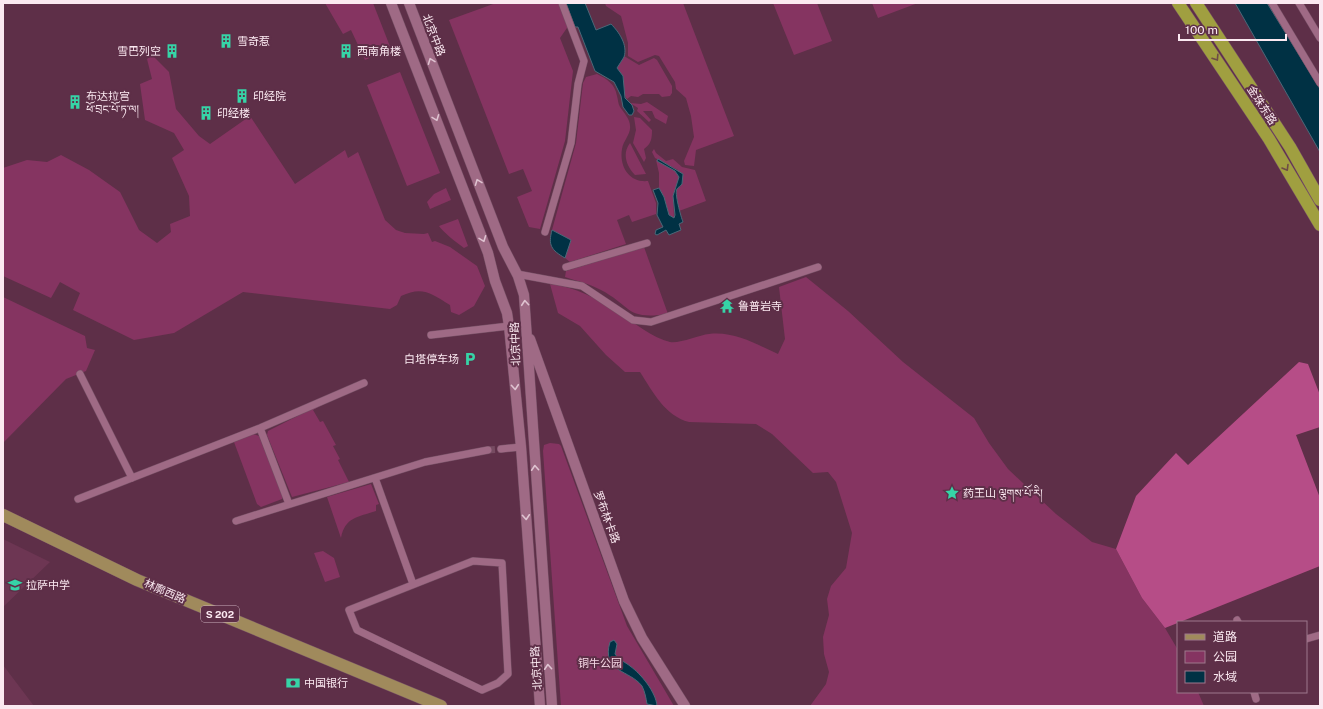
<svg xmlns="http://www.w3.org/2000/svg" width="1323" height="709" viewBox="0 0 1323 709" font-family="'Public Sans','Noto Sans SC','Noto Serif Tibetan',sans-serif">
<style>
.built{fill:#6d3653}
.green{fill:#853461}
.forest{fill:#b64d87}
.water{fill:#003144;stroke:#4b6878}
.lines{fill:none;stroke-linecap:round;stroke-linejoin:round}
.street-tunnel{stroke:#764b61;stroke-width:7;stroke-dasharray:7 3.5;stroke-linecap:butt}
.street-casing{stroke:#765065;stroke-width:8}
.secondary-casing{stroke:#765065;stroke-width:11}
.primary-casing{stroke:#765065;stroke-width:13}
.highway-casing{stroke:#765065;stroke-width:13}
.street{stroke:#9f6a85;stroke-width:7}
.secondary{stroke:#9f6a85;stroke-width:10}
.primary{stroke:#a08a5c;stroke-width:12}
.highway{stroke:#a09f40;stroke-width:12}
.oneway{stroke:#6e4b46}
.oneway2{stroke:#dfc3d1}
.labels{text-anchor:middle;stroke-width:4;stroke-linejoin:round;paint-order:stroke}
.shield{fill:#5e2f48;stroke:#ccb1be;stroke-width:1}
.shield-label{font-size:10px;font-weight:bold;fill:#fbe9f1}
.street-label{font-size:11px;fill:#fbe9f1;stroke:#5e2f48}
.poi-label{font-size:11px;fill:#fbe9f1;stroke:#5e2f48;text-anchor:start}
.park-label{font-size:11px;fill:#f6d9e6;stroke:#5e2f48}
</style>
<rect width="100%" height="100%" fill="#5e2f48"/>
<path class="built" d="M3 539 50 562 3 607Z
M3 665 34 706H3Z"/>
<path class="green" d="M325 3H373L391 49 365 60 351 30 343 34Z
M496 3H561L569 25 560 38 573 71 565 141 540 229 529 227 517 197 532 191 523 169 509 174 449 20Z
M605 3H683L734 136 696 150 694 166 685 165 684 161 694 137 691 116 686 98 676 89 675 82 659 56 655 55 638 62 628 56V43L621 16 606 6Z
M773 3H817L832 41 794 55Z
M872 3H918L878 18Z
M152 55 169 72 176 109 199 136 210 144 250 116 295 184 345 150 348 158 358 152 385 220 396 230 405 233 424 234 428 233 432 242 435 241 450 247 477 266 485 286 474 306 459 315 451 312 450 305C431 293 422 286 401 296L397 305 390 309 243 292 174 333 134 340 73 310 80 293 60 282 51 298 3 276V168L27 160 47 162 61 155 89 170 120 192 139 230 157 243 171 232 170 224 190 216 189 196 172 158 184 150 174 133 145 120 140 84 152 79 147 59Z
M624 56 639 65 654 58 657 60 672 86V93L670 96 662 97 659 94H643L638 97 631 96 627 99 624 94 623 76 617 68Z
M400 72 440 173 407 186 367 85Z
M597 74C607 79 615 84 617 96 618 99 618 104 620 107 624 113 630 119 630 126 631 134 623 141 622 149 619 166 629 183 648 181L656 203V214L632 222 629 215 617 220 626 244 570 262 565 258 570 240 552 230 576 143 583 83 586 77Z
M647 102 668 116 666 124 655 118 652 111H643L651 120 649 122 637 111 638 108 630 103 641 104Z
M634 117 640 118 652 130C652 139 651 144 644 149L646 158 644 162 633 143 636 130Z
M630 143 646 174 635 175C626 166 622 153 630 143Z
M654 149 656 153 666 161 673 159 682 167 695 170 706 201 679 211 676 192 677 188 681 186 678 170 655 158 652 152Z
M656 160 675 171 679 177 673 196 674 218 669 215 664 197 659 188V173Z
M446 188 451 200 430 209 427 202 434 194Z
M458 219 468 246 464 248C457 243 443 232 439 226Z
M644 247 668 314C625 320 633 307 601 290 590 284 577 281 565 277L566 271Z
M806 277 848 311 903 362 974 418 989 443 1008 469 1056 514 1092 542 1116 549 1142 598 1165 628 1178 650V692H1198L1204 706H810L826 684 829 672 824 654 823 637 829 615 827 599 831 586 846 568 852 533 836 482 828 472 813 473 772 434 756 424 689 422C665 416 653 392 640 372H625L606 355 580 326 558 313 550 284C575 287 599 299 620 313 634 323 653 338 670 342 679 344 699 335 709 334 734 331 756 344 778 354L785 339 779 287Z
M3 297 85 336 87 348 95 350 86 371 66 379 3 443Z
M323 403 324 404 313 410 320 422 323 421 336 445 333 446 340 459 338 460 349 482 292 497 267 435 268 431Z
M253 434 259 436 283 497 282 499 261 507 257 504 234 442Z
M550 443 559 444 561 446 627 626 674 706H561L543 451 544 445Z
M371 484 379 504 376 505V511C358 517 345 517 341 538L327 497Z
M323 551 334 558 340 577 325 582 314 553Z"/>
<path class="forest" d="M1299 362 1308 364 1320 395V427L1296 435 1320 498V566L1165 628 1142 598 1116 549 1136 496 1176 453 1188 465Z"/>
<path class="water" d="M566 3H585L596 30 611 24C619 32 628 45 624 57 622 61 619 64 617 68L623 76 625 98 632 105 634 111 632 115H629L623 107 621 96 614 82 595 71 578 27H575Z
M1235 3H1267L1320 89V152Z
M658 159 683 174 682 184C681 186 678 187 677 189 674 192 681 217 683 222L679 224 681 230 669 235 666 230 657 235 655 234 656 230 663 227 657 215 658 203 653 190 659 188 664 197 669 215 674 218 675 215 673 196 679 177 675 171 657 161Z
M552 230 571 240 565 258C551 250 548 245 552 230Z
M614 640 617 644 615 654C619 660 625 662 630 666 641 674 656 692 657 706L647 704C646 698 645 692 642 686 630 670 601 672 610 642Z"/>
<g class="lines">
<path class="street-tunnel" d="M488 450 501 449"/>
<defs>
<path id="street" d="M1272 3 1320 83
M1299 3 1320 38
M545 232 571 143 578 84 584 61 562 3
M566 267 647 243
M517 274 582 286 633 320 651 322 818 267
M431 335 509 326
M80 374 132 478
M260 428 289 504
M501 449 521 447
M375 478 413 584
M78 499 260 428 364 383
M236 521 425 462 488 450
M473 561 502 563 508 674 498 683 482 690 357 630 349 610Z
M1237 620 1238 622
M1306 639 1320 635
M1254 692 1256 699"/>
<path id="secondary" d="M391 3 488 253 495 281 507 313 509 326 521 447 540 706
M409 3 503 247 518 276 524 295 552 706
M530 339 624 601 642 638 685 706"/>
<path id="primary" d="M3 515 137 580 441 706"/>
<path id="highway" d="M1178 3 1269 139 1320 225
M1196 3 1290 147 1320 200"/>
</defs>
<use href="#street" class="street-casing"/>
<use href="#secondary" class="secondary-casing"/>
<use href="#primary" class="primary-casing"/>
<use href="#highway" class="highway-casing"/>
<use href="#street" class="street"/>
<use href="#secondary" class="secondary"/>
<use href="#primary" class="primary"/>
<use href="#highway" class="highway"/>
</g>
<defs><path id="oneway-chevron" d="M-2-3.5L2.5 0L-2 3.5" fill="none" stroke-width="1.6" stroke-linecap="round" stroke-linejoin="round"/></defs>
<g class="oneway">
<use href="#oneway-chevron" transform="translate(1216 58) rotate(57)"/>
<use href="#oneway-chevron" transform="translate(1286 168) rotate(59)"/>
</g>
<g class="oneway2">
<use href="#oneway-chevron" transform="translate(431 61) rotate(-111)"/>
<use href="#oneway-chevron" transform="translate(436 118) rotate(69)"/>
<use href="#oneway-chevron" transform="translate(478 182) rotate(-111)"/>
<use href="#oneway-chevron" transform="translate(483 239) rotate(69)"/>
<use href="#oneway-chevron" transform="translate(525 303) rotate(-95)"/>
<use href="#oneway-chevron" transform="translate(515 387) rotate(85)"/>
<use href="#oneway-chevron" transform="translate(535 468) rotate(-94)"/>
<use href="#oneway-chevron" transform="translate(526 517) rotate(86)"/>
<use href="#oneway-chevron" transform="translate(548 667) rotate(-94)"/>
</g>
<defs>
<symbol id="building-bare" viewBox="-9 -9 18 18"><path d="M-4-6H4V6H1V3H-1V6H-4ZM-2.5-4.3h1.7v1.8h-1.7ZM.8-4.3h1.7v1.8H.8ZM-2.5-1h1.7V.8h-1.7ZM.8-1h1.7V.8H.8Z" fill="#36d4a7" stroke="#5e2f48" stroke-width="2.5" paint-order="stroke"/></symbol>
<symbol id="temple-bare" viewBox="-9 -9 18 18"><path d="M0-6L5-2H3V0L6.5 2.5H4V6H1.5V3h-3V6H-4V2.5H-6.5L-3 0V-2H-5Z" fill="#36d4a7" stroke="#5e2f48" stroke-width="2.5" paint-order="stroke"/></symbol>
<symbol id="parking-bare" viewBox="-9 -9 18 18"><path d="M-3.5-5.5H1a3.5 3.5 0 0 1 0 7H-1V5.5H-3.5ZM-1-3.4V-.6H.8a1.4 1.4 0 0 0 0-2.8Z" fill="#36d4a7" stroke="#5e2f48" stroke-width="2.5" paint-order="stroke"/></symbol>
<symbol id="sight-bare" viewBox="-9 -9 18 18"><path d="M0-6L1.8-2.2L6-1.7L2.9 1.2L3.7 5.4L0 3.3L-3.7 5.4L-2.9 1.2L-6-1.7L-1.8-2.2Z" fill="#36d4a7" stroke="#5e2f48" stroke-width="2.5" paint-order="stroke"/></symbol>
<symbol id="school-bare" viewBox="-9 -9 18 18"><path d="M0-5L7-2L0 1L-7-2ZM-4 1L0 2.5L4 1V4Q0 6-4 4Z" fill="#36d4a7" stroke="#5e2f48" stroke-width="2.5" paint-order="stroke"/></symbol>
<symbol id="bank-bare" viewBox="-9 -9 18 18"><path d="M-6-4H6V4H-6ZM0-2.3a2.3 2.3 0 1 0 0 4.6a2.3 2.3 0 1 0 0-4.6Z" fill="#36d4a7" stroke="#5e2f48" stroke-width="2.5" paint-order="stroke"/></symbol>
</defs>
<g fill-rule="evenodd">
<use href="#building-bare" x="216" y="31" width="20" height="20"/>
<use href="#building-bare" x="162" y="41" width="20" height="20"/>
<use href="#building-bare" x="336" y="41" width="20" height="20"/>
<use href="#building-bare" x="232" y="86" width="20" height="20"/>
<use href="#building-bare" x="65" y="92" width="20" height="20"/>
<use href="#building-bare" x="196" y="103" width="20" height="20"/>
<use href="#temple-bare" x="717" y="296" width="20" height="20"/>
<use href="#parking-bare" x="460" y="349" width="20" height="20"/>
<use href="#sight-bare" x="942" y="483" width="20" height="20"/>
<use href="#school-bare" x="5" y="575" width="20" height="20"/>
<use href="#bank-bare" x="283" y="673" width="20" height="20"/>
</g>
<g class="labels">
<rect class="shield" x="201" y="606" width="38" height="16" rx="3"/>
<g class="shield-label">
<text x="220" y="618">S 202</text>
</g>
<g class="street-label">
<text transform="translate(434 35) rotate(69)" y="4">北京中路</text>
<text transform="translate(1262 105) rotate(57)" y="4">金珠东路</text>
<text transform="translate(515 344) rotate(-92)" y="4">北京中路</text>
<text transform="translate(607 517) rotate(70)" y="4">罗布林卡路</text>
<text transform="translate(165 591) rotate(23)" y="4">林廓西路</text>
<text transform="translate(536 668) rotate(-94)" y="4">北京中路</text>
</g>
<g class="poi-label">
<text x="237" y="45">雪奇惹</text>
<text x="161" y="55" text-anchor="end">雪巴列空</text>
<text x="357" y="55">西南角楼</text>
<text x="86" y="100">布达拉宫<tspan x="86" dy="13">ཕོ་བྲང་པོ་ཏ་ལ།</tspan></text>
<text x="253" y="100">印经院</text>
<text x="217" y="117">印经楼</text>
<text x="738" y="310">鲁普岩寺</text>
<text x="459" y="363" text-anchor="end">白塔停车场</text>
<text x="963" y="497">药王山 ལྕགས་པོ་རི།</text>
<text x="26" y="589">拉萨中学</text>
<text x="304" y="687">中国银行</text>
</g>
<g class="park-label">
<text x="600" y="667">铜牛公园</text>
</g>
</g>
<rect width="1323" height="709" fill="none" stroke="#fbe9f1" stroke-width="8"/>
<rect x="1177" y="621" width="130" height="72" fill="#5e2f48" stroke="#9d798c"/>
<rect x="1185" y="634" width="20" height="6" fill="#a08a5c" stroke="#9d798c"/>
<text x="1213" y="641" font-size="12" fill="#fbe9f1">道路</text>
<rect x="1185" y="651" width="20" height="12" fill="#853461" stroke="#9d798c"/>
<text x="1213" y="661" font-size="12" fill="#fbe9f1">公园</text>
<rect x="1185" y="671" width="20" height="12" fill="#003144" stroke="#9d798c"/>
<text x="1213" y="681" font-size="12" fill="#fbe9f1">水域</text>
<path d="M1179 34v6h107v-6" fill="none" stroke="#fbe9f1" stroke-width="2"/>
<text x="1185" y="34" font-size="12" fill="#fbe9f1" stroke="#5e2f48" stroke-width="3" paint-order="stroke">100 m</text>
</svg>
